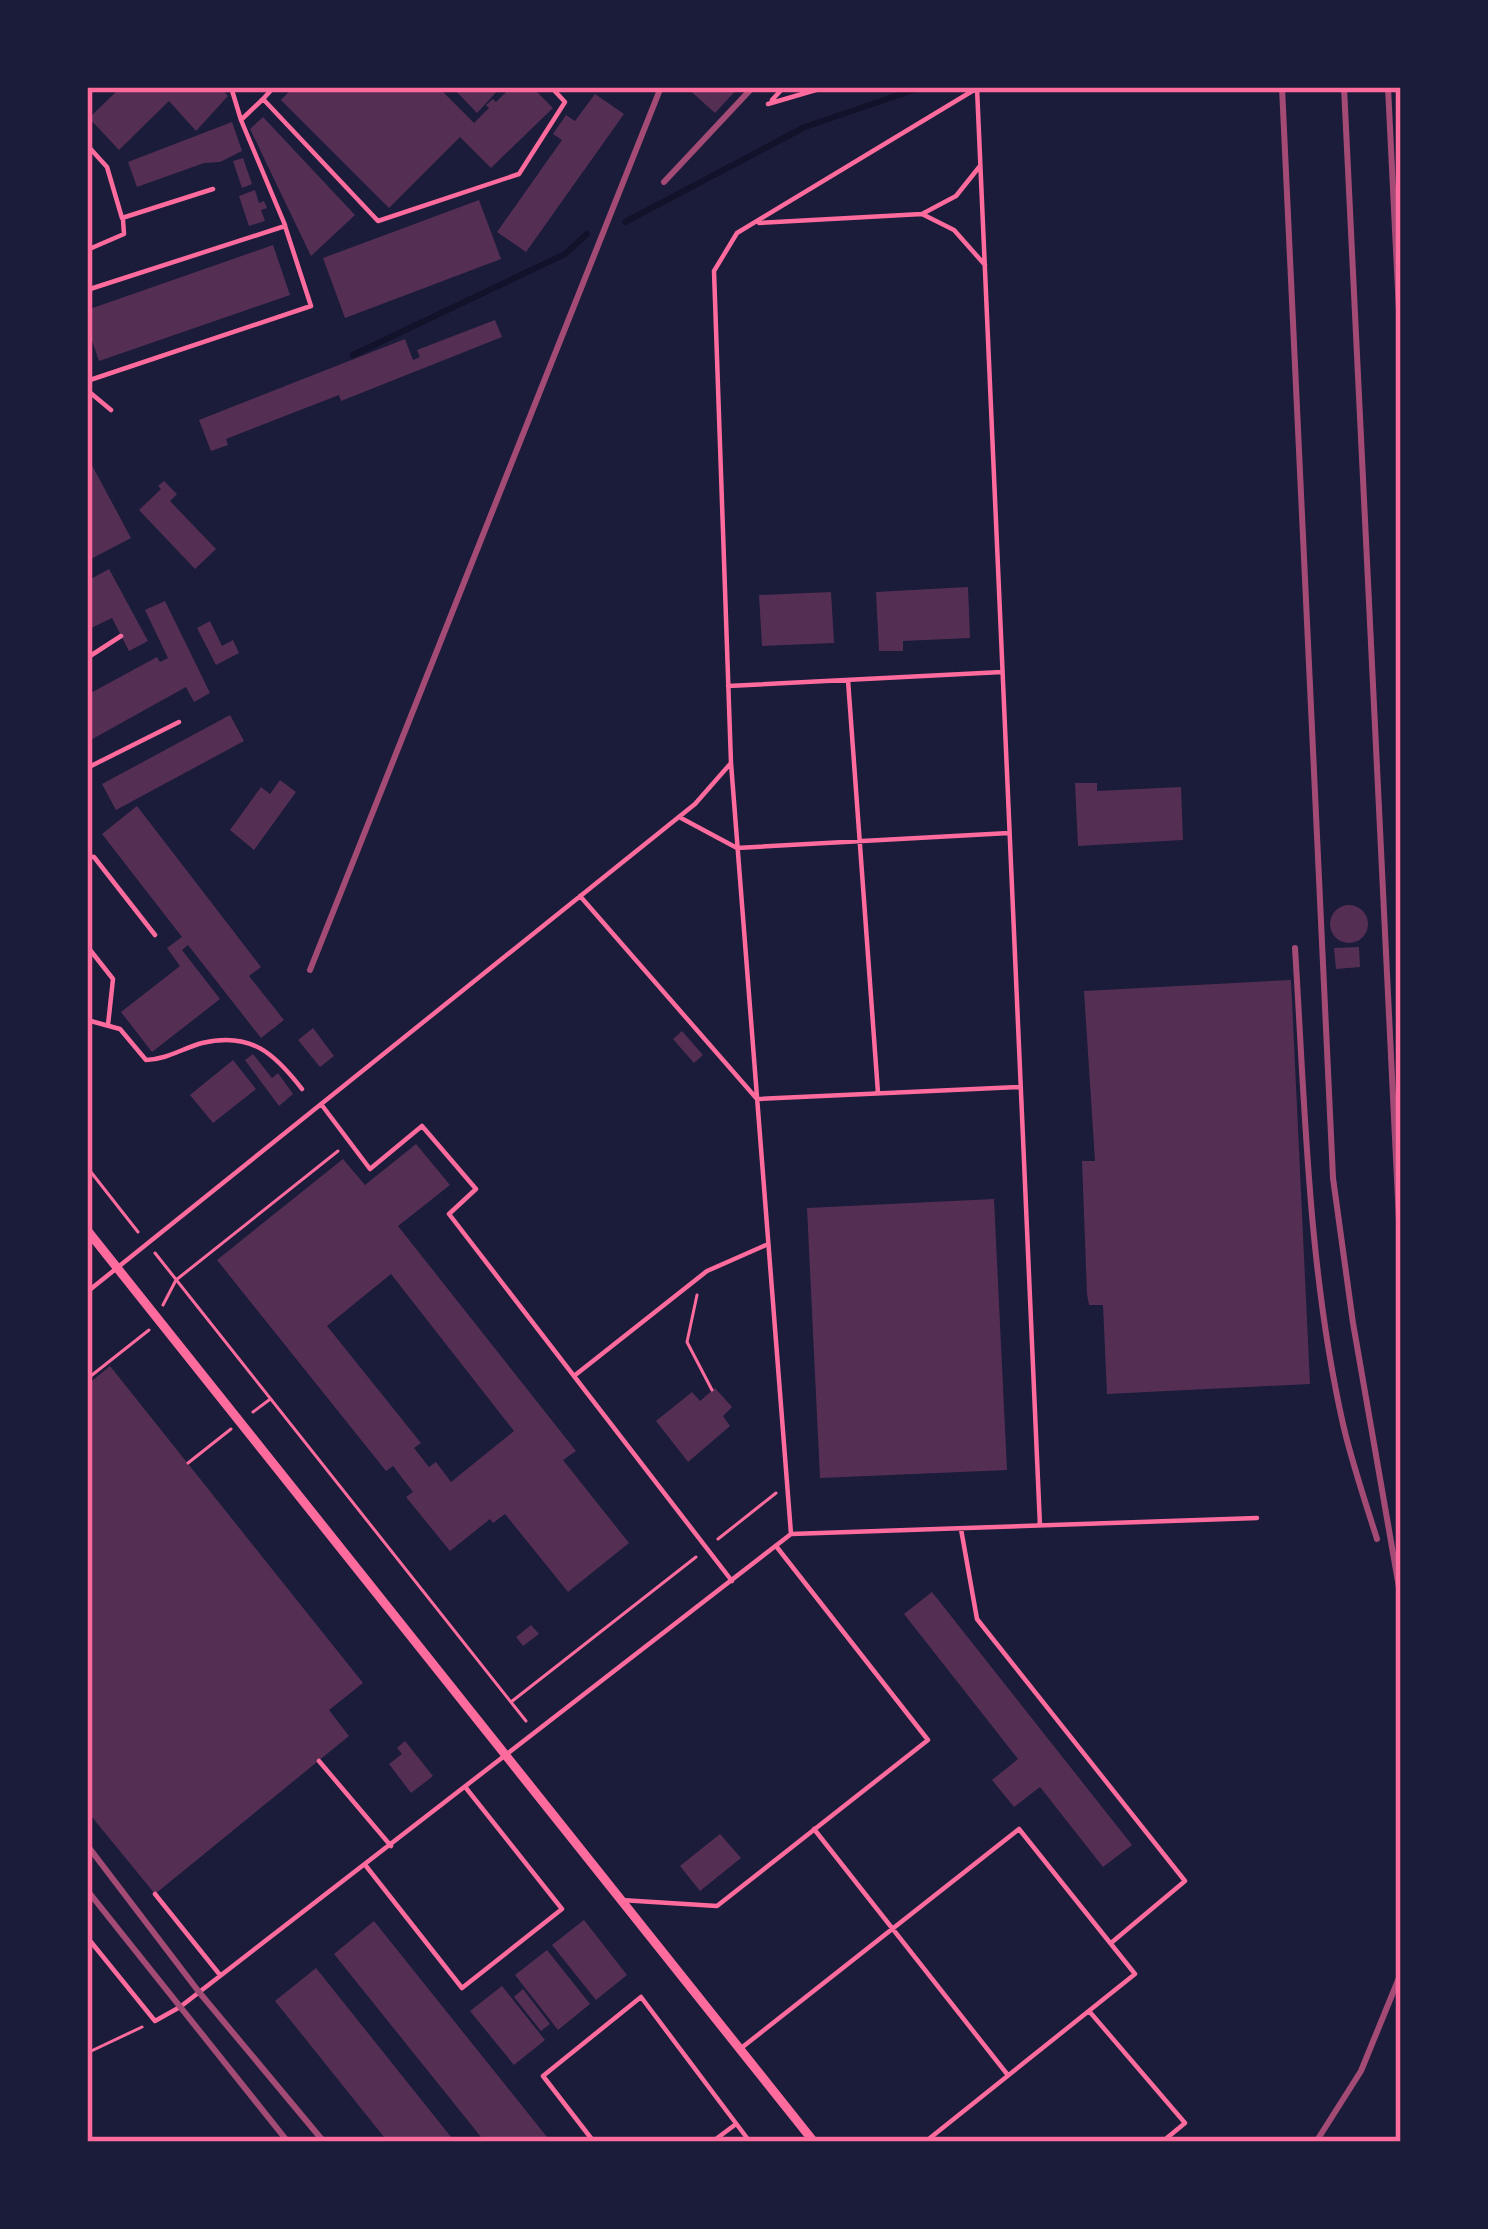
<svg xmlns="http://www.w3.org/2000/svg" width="1488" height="2229" viewBox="0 0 1488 2229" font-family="'DM Sans',sans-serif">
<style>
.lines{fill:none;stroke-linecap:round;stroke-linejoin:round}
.stream{stroke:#12122b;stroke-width:6}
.building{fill:#542f53;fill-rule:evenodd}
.path{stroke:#ff6b9d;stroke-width:3}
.service{stroke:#ff6b9d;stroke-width:4.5}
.minor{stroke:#ff6b9d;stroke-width:9}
.rail{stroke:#a44b75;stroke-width:6}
.neatline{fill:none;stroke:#ff6b9d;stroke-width:4.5}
</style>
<rect width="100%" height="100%" fill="#1b1b3a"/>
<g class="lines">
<path class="stream" d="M625 222 805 127 922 87
M353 355 565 254 587 234"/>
</g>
<path class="building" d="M121 87H220L228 96 196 131 169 101 119 150 89 118Z
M293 87H438L474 123 489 108 486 105 493 99 496 102 511 87H532L553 108 491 168 460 137 389 208 281 100Z
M458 87H501L477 113 455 90Z
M686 87H739L715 113Z
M595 94 624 114 526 252 497 232 562 140 553 134 566 115 575 121Z
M263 117 355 215 311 256 250 129Z
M232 122 242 151 220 162 204 163 137 187 128 162Z
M243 158 252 184 242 188 233 161Z
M255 190 259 203 264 201 267 208 261 210 265 221 249 226 239 196Z
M479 200 501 259 345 318 323 258Z
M273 245 290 295 99 361 87 326V310Z
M495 320 502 337 341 401 339 395 226 439 228 445 211 451 199 420 405 339 413 360 420 357 417 350Z
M87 456 131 538 87 561Z
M164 481 177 494 170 501 216 549 195 569 139 510 161 489 158 486Z
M109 569 148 641 129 651 112 618 87 630V581Z
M968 587 970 638 903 641V651H879L876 592Z
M831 592 834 643 762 646 759 595Z
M165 601 210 693 194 702 186 687 87 742V695L157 657 160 662 168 658 145 610Z
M210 621 222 646 233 640 239 653 216 665 197 628Z
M230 715 244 741 116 810 102 784Z
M280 780 296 792 254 850 230 830 261 787 270 794Z
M1075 783H1097V791L1181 787 1183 840 1078 846Z
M137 806 261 967 249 976 284 1020 261 1038 188 945 182 950 220 999 152 1052 121 1012 180 966 167 948 182 937 102 834Z
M1330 924a19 19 0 1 1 38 0a19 19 0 1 1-38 0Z
M1359 947 1360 967 1336 969 1334 948Z
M1291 980 1310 1384 1107 1394 1103 1305H1089L1087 1294 1082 1161H1095L1084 991Z
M313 1028 334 1056 320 1067 298 1040Z
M682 1031 703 1055 694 1063 673 1039Z
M253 1054 272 1078 278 1073 293 1094 279 1106 245 1060Z
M233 1060 256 1089 213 1123 190 1095Z
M416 1144 450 1185 398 1226 576 1451 563 1460 629 1543 568 1592 505 1514 493 1523 490 1519 450 1551 406 1497 413 1492 393 1466 386 1471 217 1260 343 1159 365 1185ZM391 1274 514 1431 451 1482 436 1462 429 1467 414 1448 421 1443 327 1326Z
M994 1199 1007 1470 820 1478 807 1208Z
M110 1366 363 1683 329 1710 349 1736 155 1894 87 1811V1385Z
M715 1388 732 1407 723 1416 730 1426 688 1462 656 1421 692 1392 700 1401Z
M932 1592 1132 1845 1103 1867 1040 1787 1014 1807 992 1780 1018 1759 904 1614Z
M531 1625 539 1634 523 1646 516 1637Z
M405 1741 433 1776 411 1793 389 1764 402 1754 397 1748Z
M720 1834 741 1858 700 1891 680 1866Z
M584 1920 627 1975 596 2000 552 1945Z
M374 1921 551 2142H485L334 1954Z
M547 1950 590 2004 558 2030 515 1975Z
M316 1968 455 2142H388L275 2001Z
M502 1986 545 2040 514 2065 470 2011Z
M523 1989 550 2024 541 2031 514 1997Z"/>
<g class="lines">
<path class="path" d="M87 1167 138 1232
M155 1253 526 1721
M697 1295 687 1342 712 1390
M163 1305 176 1280 338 1151
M87 1379 149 1330
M253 1412 269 1400
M188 1463 231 1429
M718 1539 776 1493
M511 1702 696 1557
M87 2053 142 2027"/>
<path class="service" d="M231 87 241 120
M274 87 263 99 378 221 519 174 565 102 551 87
M977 88 1040 1526
M263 99 241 120 285 225
M772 100 784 87
M768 104 826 87
M87 145 107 167 122 218 213 189
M922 214 956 196 980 166
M759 223 922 214 954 230 985 265
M87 250 124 234 123 220
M87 290 285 226 311 306 87 381
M87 390 111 410
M87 658 121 636
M848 680 878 1093
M728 686 1002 672
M731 763 791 1534
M87 768 179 722
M681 818 737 848 1009 833
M87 856 94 857 155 935
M580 896 757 1099 1020 1087
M87 946 113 979 108 1025
M87 1020 120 1029 146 1060C168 1059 181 1049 202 1043 251 1031 275 1054 302 1089
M321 1104 370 1169 422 1126 476 1189 449 1214 732 1581
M87 1292 695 804 731 763 714 271 737 233 979 87
M574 1376 707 1271 766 1245
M961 1529 977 1619 1185 1881 1111 1943
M319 1761 391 1846
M814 1829 1007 2074
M366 1866 462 1988 562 1909 466 1788
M155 1894 220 1975
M621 1900 717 1906 928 1740 776 1546
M87 1937 155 2021 180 2007 791 1534 1257 1518
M1089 2011 1185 2123 1162 2142
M740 2049 1019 1829 1135 1974 925 2142
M594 2142 543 2076 641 1997 750 2142
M712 2142 736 2124"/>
<path class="minor" d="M87 1230 814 2142"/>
<path class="rail" d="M1282 87 1333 1178 1353 1323 1401 1599
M1344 87 1401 1262
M1388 87 1401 352
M664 182 753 87
M1295 948C1305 1106 1308 1269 1343 1424 1352 1463 1365 1501 1377 1539
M310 970 661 87
M87 1845 199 1992 324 2142
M87 1890 288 2142
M1316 2142 1361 2071 1401 1973"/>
</g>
<rect width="1488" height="2229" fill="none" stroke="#1b1b3a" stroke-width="180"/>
<rect x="90" y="90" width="1308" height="2049" class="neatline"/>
</svg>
